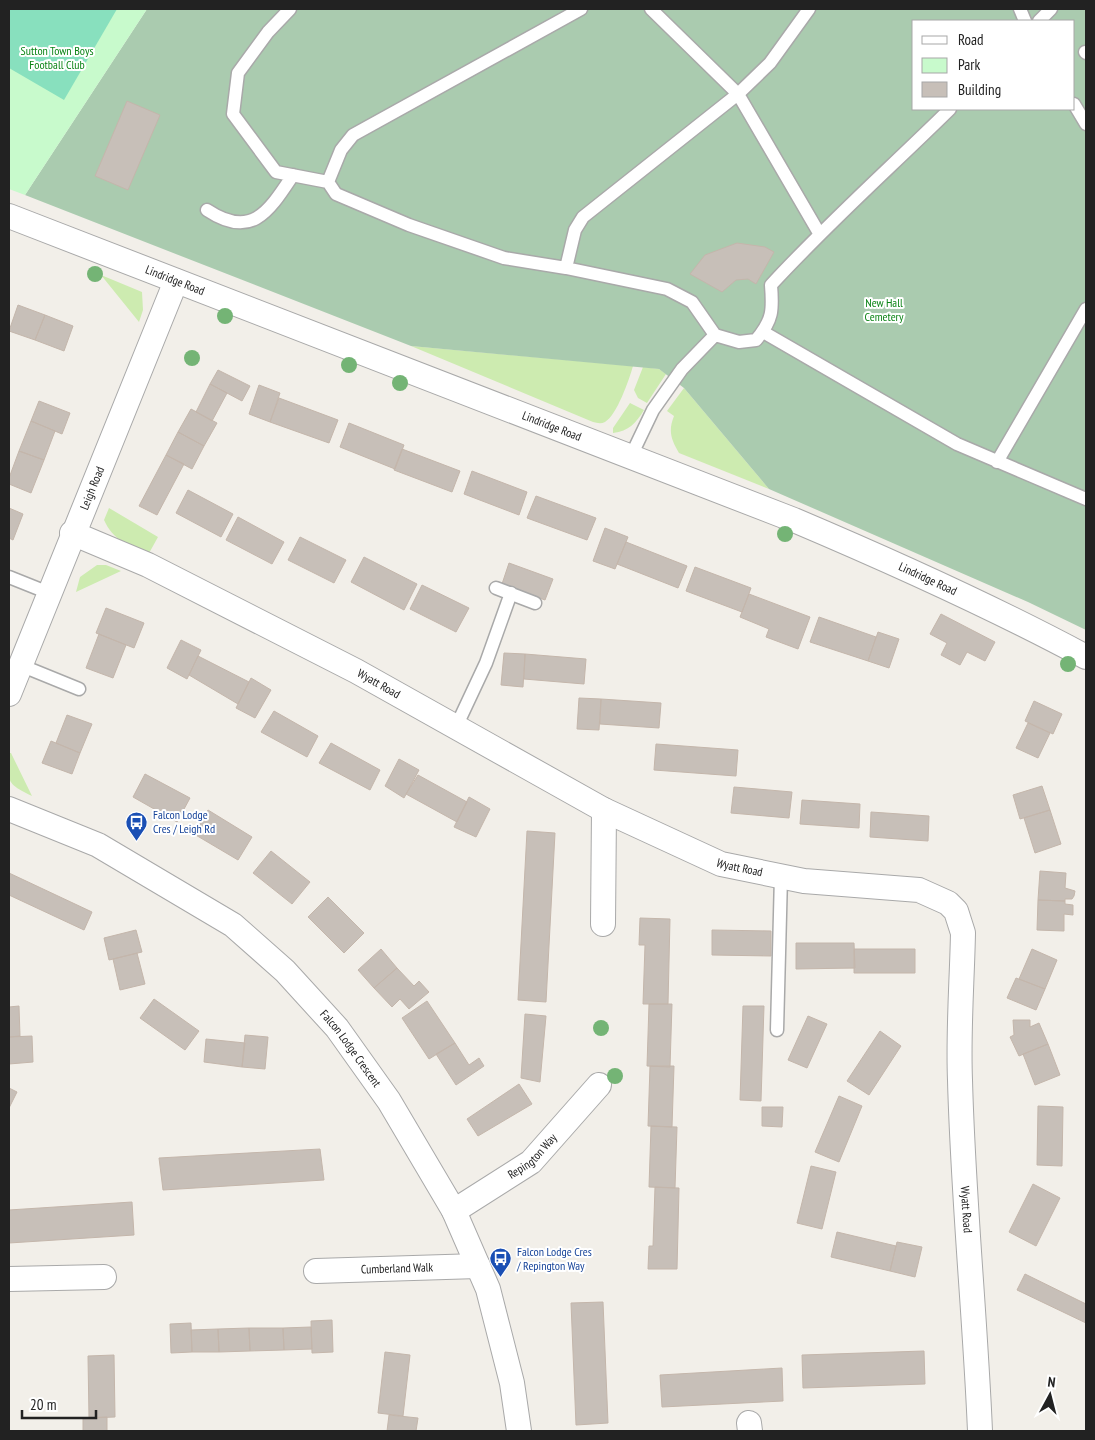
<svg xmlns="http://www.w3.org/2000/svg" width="1095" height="1440" viewBox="0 0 1095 1440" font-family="'PT Sans Narrow',sans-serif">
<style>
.grass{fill:#cdebb0}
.cemetery{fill:#aacbaf;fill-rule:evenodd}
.park{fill:#c8facc}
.pitch{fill:#88e0be}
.building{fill:#c7bfb8;stroke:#c4b6ab}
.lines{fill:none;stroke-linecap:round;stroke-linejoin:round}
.service-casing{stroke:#a9a9a9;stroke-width:15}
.minor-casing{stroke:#a9a9a9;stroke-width:26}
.service{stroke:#fff;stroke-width:12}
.minor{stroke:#fff;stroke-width:24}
.tree{fill:#74b475}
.labels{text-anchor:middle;stroke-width:4;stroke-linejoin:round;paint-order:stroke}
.park-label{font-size:12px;fill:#0c8416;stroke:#fff}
.street-label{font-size:12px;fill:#222;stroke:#fff}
.transit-label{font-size:12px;fill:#164399;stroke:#fff;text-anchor:start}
</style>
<rect width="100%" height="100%" fill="#f2efe9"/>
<path class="grass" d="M101 275 142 292 143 310 139 322Z
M411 346 633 366C629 380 617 415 605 422 601 424 597 423 593 422Z
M643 367 659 369 666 374 647 403 638 398 634 390Z
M684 388 769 489 679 453C671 439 668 431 674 416L667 411Z
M630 403 644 410C636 423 629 431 613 433V428Z
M109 508 158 537 148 555C129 546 113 540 104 520Z
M97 565H106L121 571 76 592 80 577Z
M9 753H11L32 796C4 782 9 782 9 753Z"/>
<path class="cemetery" d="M147 9H1086V630L1028 602 769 489 684 388 659 369 411 346 25 195ZM914 21H1074V109H914Z"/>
<path class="park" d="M9 9H147L25 195 9 189Z"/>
<path class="pitch" d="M9 9H117L64 100 9 68Z"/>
<path class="building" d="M127 101 160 115 128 190 95 176Z
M737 243 765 247 774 252 756 284 748 279 736 280 722 292 690 274 705 255Z
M18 305 45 315 35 340 9 331Z
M45 315 73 326 64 351 35 340Z
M218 370 250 386 242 401 210 384Z
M210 384 227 393 212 421 196 412Z
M259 385 280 393 270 422 249 414Z
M279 398 338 420 329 443 270 422Z
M39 401 70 413 62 434 31 421Z
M191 409 217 423 204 446 178 432Z
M31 421 55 431 44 460 19 451Z
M349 423 404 445 395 469 340 447Z
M178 432 204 446 192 469 166 455Z
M402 449 460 471 452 492 394 470Z
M19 451 44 460 31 493 9 484V478Z
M166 455 184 464 157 515 139 506Z
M472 471 527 492 519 515 464 494Z
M188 490 233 514 221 537 176 513Z
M536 496 596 518 587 540 527 518Z
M9 508 23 514 13 540 9 538Z
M238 517 284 542 272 564 226 540Z
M605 528 628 537 615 569 593 561Z
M300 537 346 560 334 583 288 560Z
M626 542 687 566 678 588 617 564Z
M364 557 417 584 404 610 351 582Z
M509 563 553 579 545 600 502 584Z
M695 567 751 588 742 612 686 591Z
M422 585 469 608 456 632 410 609Z
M749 594 810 617 798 649 766 637 769 629 740 617Z
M106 608 144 623 134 648 96 633Z
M941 614 995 642 985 661 967 652 960 665 941 655 947 643 930 634Z
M819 617 876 637 868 661 810 642Z
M878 632 899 639 889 668 868 661Z
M99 634 126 645 113 678 86 668Z
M181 640 201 650 187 679 167 668Z
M504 653 525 654 523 687 501 685Z
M525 654 586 659 584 684 524 679Z
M198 656 249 682 238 704 189 675Z
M251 678 271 690 255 718 236 708Z
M579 698 601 699 599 730 577 729Z
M601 699 661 703 659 728 600 724Z
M1034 701 1062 714 1053 734 1025 721Z
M274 711 318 736 307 757 261 732Z
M67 715 92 724 80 753 56 743Z
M1028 723 1050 733 1038 758 1016 748Z
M51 741 80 753 72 774 42 763Z
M331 743 380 770 370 790 319 763Z
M656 744 738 750 736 776 654 770Z
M399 759 419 770 404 798 385 786Z
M145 774 190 798 177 822 133 797Z
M418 775 467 802 457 822 406 794Z
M1042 786 1050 810 1020 819 1013 795Z
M734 787 792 792 789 818 731 813Z
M469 797 490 809 476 837 454 827Z
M802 800 860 804 859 828 800 824Z
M208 810 252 837 238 860 194 834Z
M1050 810 1061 844 1035 853 1024 818Z
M871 812 929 816 928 841 870 837Z
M527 831 555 833 546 1002 518 1000Z
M271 851 310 882 292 904 253 873Z
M1040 871 1066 873 1065 888 1075 891 1074 896 1072 899H1065V901L1038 900Z
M9 873 92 912 84 930 9 895Z
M328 897 364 933 344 953 308 917Z
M1038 900 1065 901V904L1073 905V915L1064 914V931L1037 930Z
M640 918 670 919 668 1004H643L645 945H639Z
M136 930 142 952 109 960 104 938Z
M712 930 771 931V956L712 955Z
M796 943H854L855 968 796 969Z
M381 949 397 968 374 988 358 970Z
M854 949H915V973H854Z
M1032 949 1057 960 1045 989 1019 979Z
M137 953 145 984 120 990 113 959Z
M397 968 414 986 419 981 429 992 409 1009 400 999 392 1007 374 988Z
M1016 978 1045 989 1036 1010 1007 998Z
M154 999 199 1031 185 1050 140 1018Z
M427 1001 455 1043 429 1059 402 1018Z
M649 1004H672L670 1067 647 1066Z
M19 1006 20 1036 9 1037V1007Z
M743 1006H764L761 1101 740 1100Z
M525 1014 546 1016 540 1082 521 1078Z
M808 1016 827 1024 807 1068 788 1060Z
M1013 1020H1030V1027L1039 1023 1048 1044 1019 1056 1010 1037 1014 1035Z
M880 1031 901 1046 869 1095 847 1081Z
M245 1035 268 1037 265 1069 242 1067Z
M32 1036 33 1062 9 1064V1037Z
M206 1039 245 1043 242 1067 204 1062Z
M455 1043 469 1065 479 1058 484 1066 456 1085 436 1054Z
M1048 1044 1060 1075 1035 1085 1023 1054Z
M650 1066H674L672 1127 648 1126Z
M519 1084 532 1104 478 1136 467 1119Z
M9 1088 17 1092 9 1108Z
M839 1096 862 1106 839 1162 815 1152Z
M1038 1106 1063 1107 1062 1166 1037 1165Z
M762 1107H783L782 1127 762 1126Z
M651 1126 677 1127 675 1188 649 1187Z
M320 1149 324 1180 163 1190 159 1158Z
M811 1166 836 1172 822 1229 797 1223Z
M1033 1184 1060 1198 1036 1246 1009 1232Z
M655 1187 679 1188 677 1269H648L649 1246H653Z
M132 1202 134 1235 9 1243V1210Z
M837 1232 896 1246 890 1271 831 1257Z
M897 1242 922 1247 915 1277 890 1271Z
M1025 1274 1086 1304V1323L1017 1290Z
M603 1302 608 1423 576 1425 571 1303Z
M332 1320 333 1352 312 1353 311 1321Z
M191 1323 192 1352 171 1353 170 1324Z
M311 1327 312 1349 284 1350 283 1328Z
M249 1328H283L284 1350 250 1351Z
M249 1328 250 1351 219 1352 218 1329Z
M218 1329 219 1352H192L191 1330Z
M924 1351 925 1384 803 1388 802 1355Z
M385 1352 410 1355 403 1416 378 1413Z
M114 1355 115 1417 89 1418 88 1356Z
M782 1368 783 1401 662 1407 660 1375Z
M389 1415 418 1418 416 1431H387Z
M107 1417V1431H83V1418Z"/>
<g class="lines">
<defs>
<path id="service" d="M290 9 268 32 238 73 233 114 276 172 328 182
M581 9 353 135 341 150 328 182 336 194 409 225 504 258 566 268 667 289 692 302 715 335 682 369 653 410 631 456
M651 9 738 94 819 233
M1020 9 1025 21
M1039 21 1051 9
M1085 52 1086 53
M1074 104 1086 124
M207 210C252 240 269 211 293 175
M566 268 575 230 583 217 738 94 770 63 809 9
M763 332 957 444 1086 499
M715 335 739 342 756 340C773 320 773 310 771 285 828 223 890 168 950 109
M997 462 1086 309
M9 577 49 593
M496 588 535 603
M20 665 79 689
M456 727 486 663 511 593
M777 1030 781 876"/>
<g id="minor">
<path id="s1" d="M9 216 794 520C893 562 991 606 1086 657"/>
<path id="s2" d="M72 533 148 565 356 671 604 810 721 864 804 881 919 890 948 903 956 911 963 933C962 982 958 1031 960 1080 963 1197 975 1314 980 1431"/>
<path id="s3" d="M9 694 176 281"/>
<path id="s4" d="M9 809 98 845 233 925 285 971 337 1028 389 1101 454 1211 488 1289 512 1383 519 1431"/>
<path d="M603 924 604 810"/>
<path id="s5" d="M454 1211 531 1162 599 1085"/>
<path id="s6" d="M316 1271 478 1266"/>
<path d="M9 1279 104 1277"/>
<path d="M749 1423 750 1431"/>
</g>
</defs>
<use href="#service" class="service-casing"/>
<use href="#minor" class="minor-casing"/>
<use href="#service" class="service"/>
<use href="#minor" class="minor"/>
</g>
<g class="tree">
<circle cx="95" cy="274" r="8"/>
<circle cx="225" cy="316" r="8"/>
<circle cx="192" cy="358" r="8"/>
<circle cx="349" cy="365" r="8"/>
<circle cx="400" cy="383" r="8"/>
<circle cx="785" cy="534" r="8"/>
<circle cx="1068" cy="664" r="8"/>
<circle cx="601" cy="1028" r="8"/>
<circle cx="615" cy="1076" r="8"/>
</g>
<defs>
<symbol id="bus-pin" viewBox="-11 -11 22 30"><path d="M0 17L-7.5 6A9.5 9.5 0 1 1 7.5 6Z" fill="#1a4fb4" stroke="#fff"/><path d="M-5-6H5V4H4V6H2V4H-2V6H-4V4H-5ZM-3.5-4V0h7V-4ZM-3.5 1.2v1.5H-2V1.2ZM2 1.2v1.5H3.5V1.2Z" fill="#fff"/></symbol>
</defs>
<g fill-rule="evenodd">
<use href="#bus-pin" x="124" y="810" width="25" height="34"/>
<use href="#bus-pin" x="488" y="1246" width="25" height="34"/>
</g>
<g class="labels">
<g class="park-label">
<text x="57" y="55">Sutton Town Boys<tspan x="57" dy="14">Football Club</tspan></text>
<text x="884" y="307">New Hall<tspan x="884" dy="14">Cemetery</tspan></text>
</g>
<g class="street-label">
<text dy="4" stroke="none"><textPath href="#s1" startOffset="178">Lindridge Road</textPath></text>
<text dy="4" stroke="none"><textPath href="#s1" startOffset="582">Lindridge Road</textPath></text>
<text dy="4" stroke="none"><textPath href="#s3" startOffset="222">Leigh Road</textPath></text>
<text dy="4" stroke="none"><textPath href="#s1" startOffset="988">Lindridge Road</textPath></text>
<text dy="4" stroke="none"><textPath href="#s2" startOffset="342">Wyatt Road</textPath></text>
<text dy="4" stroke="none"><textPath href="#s2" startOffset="748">Wyatt Road</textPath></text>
<text dy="4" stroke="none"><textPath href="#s4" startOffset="424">Falcon Lodge Crescent</textPath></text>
<text dy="4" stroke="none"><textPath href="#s5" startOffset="96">Repington Way</textPath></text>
<text dy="4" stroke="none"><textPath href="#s2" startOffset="1272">Wyatt Road</textPath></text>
<text dy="4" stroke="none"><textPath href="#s6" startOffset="81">Cumberland Walk</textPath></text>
</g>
<g class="transit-label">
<text x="153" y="819">Falcon Lodge<tspan x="153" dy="14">Cres / Leigh Rd</tspan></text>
<text x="517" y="1256">Falcon Lodge Cres<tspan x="517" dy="14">/ Repington Way</tspan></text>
</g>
</g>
<rect width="1095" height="1440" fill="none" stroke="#222222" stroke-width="20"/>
<rect x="912" y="20" width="162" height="90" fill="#ffffff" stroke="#a7a7a7"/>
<rect x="922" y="36" width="25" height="8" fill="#ffffff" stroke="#a7a7a7"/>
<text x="958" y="45" font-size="15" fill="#222222">Road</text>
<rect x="922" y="58" width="25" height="15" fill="#c8facc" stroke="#a7a7a7"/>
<text x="958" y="70" font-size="15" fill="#222222">Park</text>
<rect x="922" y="82" width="25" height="15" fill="#c7bfb8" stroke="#a7a7a7"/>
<text x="958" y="95" font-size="15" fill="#222222">Building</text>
<g transform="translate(1050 1395) rotate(7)" stroke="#ffffff" stroke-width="4" paint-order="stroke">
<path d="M0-4L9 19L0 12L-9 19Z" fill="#222222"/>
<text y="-8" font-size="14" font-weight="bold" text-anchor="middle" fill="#222222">N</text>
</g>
<path d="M22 1410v8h74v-8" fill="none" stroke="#222222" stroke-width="2.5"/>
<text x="30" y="1410" font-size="15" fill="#222222" stroke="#ffffff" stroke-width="4" paint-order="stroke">20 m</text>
</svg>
